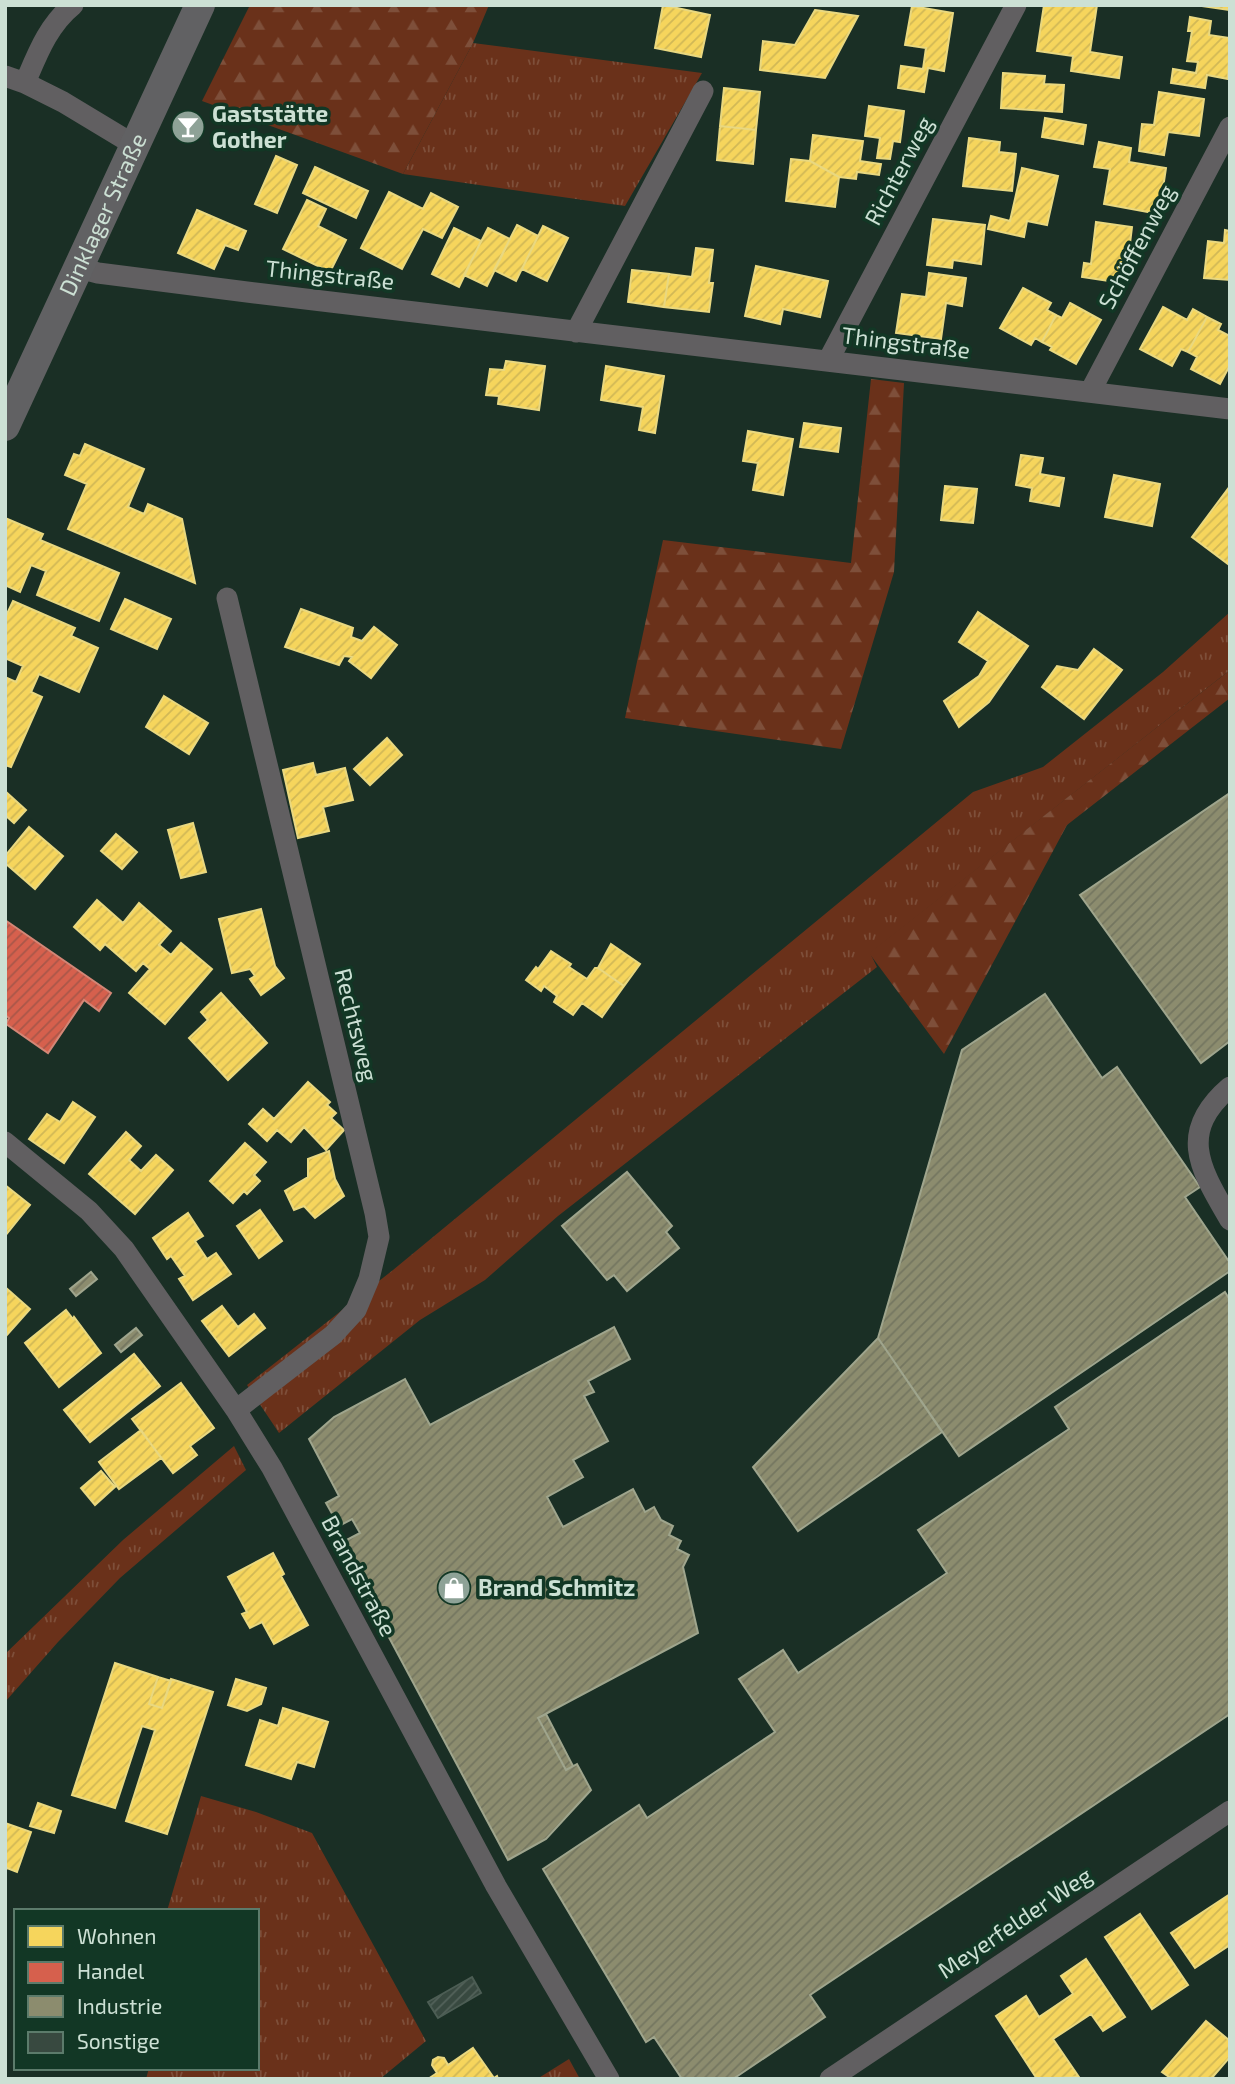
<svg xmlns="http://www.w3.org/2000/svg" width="1235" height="2084" viewBox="0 0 1235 2084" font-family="'Exo 2',sans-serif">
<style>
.grass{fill:url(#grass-tufts)}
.forest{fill:url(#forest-firs)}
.homes{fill:url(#homes-hatch);stroke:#e9d880;stroke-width:2}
.shops{fill:url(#shops-hatch);stroke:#d38676;stroke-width:2}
.industry{fill:url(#industry-hatch);stroke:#9fa58d;stroke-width:2}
.building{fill:url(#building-hatch);stroke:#4c5d54;stroke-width:2}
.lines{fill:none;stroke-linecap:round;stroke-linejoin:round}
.street{stroke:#615f61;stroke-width:21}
.secondary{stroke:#616163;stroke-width:30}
.labels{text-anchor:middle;stroke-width:7;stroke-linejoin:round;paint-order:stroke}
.poi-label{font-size:23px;font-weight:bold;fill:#cce0d4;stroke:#123725;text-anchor:start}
.street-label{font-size:23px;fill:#cce0d4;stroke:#123725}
</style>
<defs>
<pattern id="grass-tufts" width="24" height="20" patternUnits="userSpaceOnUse" patternTransform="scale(1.75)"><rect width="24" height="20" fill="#6a311a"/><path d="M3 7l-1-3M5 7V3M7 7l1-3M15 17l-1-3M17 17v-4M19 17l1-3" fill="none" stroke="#7e4f3a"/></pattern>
<pattern id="forest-firs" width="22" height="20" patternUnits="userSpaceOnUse" patternTransform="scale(1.75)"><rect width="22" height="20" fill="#6a311a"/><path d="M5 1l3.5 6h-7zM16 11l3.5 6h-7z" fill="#7e4f3a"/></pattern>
<pattern id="homes-hatch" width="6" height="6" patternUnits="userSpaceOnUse" patternTransform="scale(1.75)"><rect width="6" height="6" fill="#f6d55c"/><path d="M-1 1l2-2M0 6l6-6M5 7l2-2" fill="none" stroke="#d1b856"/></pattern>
<pattern id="shops-hatch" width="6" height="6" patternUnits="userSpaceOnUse" patternTransform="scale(1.75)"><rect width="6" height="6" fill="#d6604d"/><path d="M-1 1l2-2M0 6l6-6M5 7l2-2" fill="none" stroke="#a85749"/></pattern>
<pattern id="industry-hatch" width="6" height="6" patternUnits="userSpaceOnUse" patternTransform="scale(1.75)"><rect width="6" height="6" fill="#8c8c6e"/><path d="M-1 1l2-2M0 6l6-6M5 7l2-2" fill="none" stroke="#747660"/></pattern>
<pattern id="building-hatch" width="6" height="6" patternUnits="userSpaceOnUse" patternTransform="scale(1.75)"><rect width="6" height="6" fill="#384940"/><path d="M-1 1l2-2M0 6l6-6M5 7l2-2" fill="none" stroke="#54635b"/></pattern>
</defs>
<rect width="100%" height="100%" fill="#1a2f25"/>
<path class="grass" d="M473 43 702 73 625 206 403 174Z
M1230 612V670L870 953 877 967 558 1216 485 1280 420 1320 279 1433 247 1385 393 1270 973 792 1043 767 1163 672Z
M234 1446 246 1470 120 1578 58 1642 5 1702V1654L123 1540Z
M201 1796 256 1812 312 1833 426 2041 380 2079H146L149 2068H257V1911H167Z
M569 2059 580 2079H537Z"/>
<path class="forest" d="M250 5H489L473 43 403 174 202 101Z
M871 379 904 383 894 572 841 749 625 718 663 540 851 563Z
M1230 670V698L1067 825 944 1054 869 953Z"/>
<path class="homes" d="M663 5 710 15 701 57 655 48Z
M1044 5H1097L1090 52 1122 57 1119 78 1071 71 1073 56 1037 51Z
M1195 5H1230V10Z
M912 6 953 13 944 71 928 68 924 92 898 88 901 66 923 69 926 48 905 45Z
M815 10 858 16 825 78 760 70 763 41 795 45Z
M1190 17 1211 21 1209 35 1230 38 1228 79 1207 75 1205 88 1171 83 1173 69 1196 73 1198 62 1187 61 1192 31H1188Z
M1003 73 1045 76 1044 84 1064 85 1062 112 1001 108Z
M724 88 760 92 756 130 720 126Z
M1159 92 1204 99 1199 136 1168 132 1164 155 1139 151 1142 124 1154 125Z
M869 106 904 111 900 142 893 141 890 159 877 158 880 138 865 136Z
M1045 118 1086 125 1083 144 1042 137Z
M720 126 756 130 753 164 717 160Z
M813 135 863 141 860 161 881 164 879 175 857 172 856 179 839 177 810 161Z
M969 138 1000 142 999 152 1016 154 1012 191 963 186Z
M1099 142 1131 148 1129 162 1166 168 1159 214 1104 204 1110 169 1094 167Z
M276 156 297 165 277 213 255 204Z
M791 159 810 161 839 177 835 207 786 201Z
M315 167 368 191 356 218 303 193Z
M1022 168 1058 176 1047 225 1027 221 1024 237 988 229 991 216 1010 221Z
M389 192 423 209 431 193 458 207 442 238 423 229 402 269 361 248Z
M307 200 326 209 318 226 346 240 330 272 283 249Z
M197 210 246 231 238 250 225 245 214 269 178 253Z
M933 219 985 225 981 264 953 260 952 268 927 265Z
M1096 222 1132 227 1126 276 1116 275V282L1082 277 1084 263 1091 264Z
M517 225 538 236 516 281 494 270Z
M543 226 568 238 547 281 522 269Z
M454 228 481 241 459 287 432 274Z
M488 228 510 239 487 286 464 275Z
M1225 230 1230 231V280L1204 278 1208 241 1224 243Z
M696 248 713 250 709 283H713L709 312 664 307 669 274 692 277Z
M756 266 828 281 820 317 783 309 780 324 745 316Z
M632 270 669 274 664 307 628 302Z
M929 273 966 278 962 306 946 303 941 339 896 333 902 294 926 297Z
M1023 288 1051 303 1047 310 1056 315 1042 342 1035 338 1031 345 1000 328Z
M1070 303 1101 320 1076 364 1050 350 1052 347 1042 342 1056 315 1062 318Z
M1163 307 1187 320 1193 309 1207 317 1188 352 1181 349 1172 366 1140 349Z
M1207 317 1221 324 1218 330 1230 336V365L1220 384 1191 369 1197 357 1188 352Z
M506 361 545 366 539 410 498 404 499 396 486 395 490 369 504 370Z
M606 366 664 376 655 433 639 430 643 407 601 400Z
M804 423 841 428 838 452 800 447Z
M748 431 793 439 783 495 753 490 758 463 743 461Z
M85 444 144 469 128 507 144 514 148 504 182 519 195 583 68 529 87 484 65 475 74 454 80 456Z
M1021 455 1043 458 1040 474 1064 478 1059 506 1030 501 1032 488 1016 485Z
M1114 475 1160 484 1152 526 1105 517Z
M945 486 977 489 973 523 941 520Z
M1230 486V561L1228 564 1192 537Z
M5 518 43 534 40 540 119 573 99 621 37 595 46 571 31 565 20 592 5 585Z
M125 599 171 619 157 649 111 629Z
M13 601 75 628 71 636 98 648 79 692 39 674 31 692 42 697 11 767 5 765V677L16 682 23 666 5 658V618Z
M301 609 353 628 351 637 362 641 374 627 397 645 371 678 349 661 352 657 344 656 339 665 285 647Z
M978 612 1028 646 989 702 959 727 944 701 979 676 988 661 959 642Z
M1094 649 1122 670 1084 719 1042 687 1057 666 1078 670Z
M164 696 208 723 189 754 146 727Z
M387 738 402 755 370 785 354 769Z
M313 763 316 775 345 768 353 800 323 807 329 831 298 838 283 770Z
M5 791 26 810 14 823 5 815Z
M193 823 206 872 181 878 168 830Z
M29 827 63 856 35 889 5 863V856Z
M116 834 137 852 122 869 101 851Z
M97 900 123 923 139 903 171 931 159 945 171 955 181 943 212 969 165 1024 129 993 150 969 143 963 136 971 105 944 100 950 74 927Z
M261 909 275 966 284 978 261 995 250 979 255 976 250 969 232 973 219 919Z
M611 944 640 964 624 986 598 968Z
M551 951 571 964 569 967 587 979 595 968H598L624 986 602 1017 582 1003 573 1015 554 1002 557 996 544 986 541 991 526 980 536 967 538 969Z
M221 993 267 1043 228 1080 189 1038 208 1020 201 1012Z
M308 1082 330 1102 327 1105 336 1113 331 1118 344 1130 326 1150 304 1127 291 1142 277 1130 267 1141 249 1124 263 1109 274 1119Z
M73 1102 95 1117 64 1163 29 1139 47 1114 60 1122Z
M126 1132 141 1146 129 1160 141 1171 156 1155 173 1170 135 1214 89 1174Z
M245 1143 266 1162 254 1175 260 1181 247 1194 244 1191 233 1203 210 1181Z
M329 1151 335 1179 344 1196 315 1218 304 1206 294 1210 285 1191 308 1177V1159Z
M5 1185 30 1205 5 1236Z
M260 1210 282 1241 259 1258 237 1226Z
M188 1213 203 1236 195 1241 207 1259 216 1253 231 1274 193 1300 179 1279 185 1276 171 1256 167 1259 153 1238Z
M5 1287 30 1309 6 1336H5Z
M222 1306 238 1327 254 1314 265 1328 229 1356 202 1321Z
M66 1310 73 1319 74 1317 101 1353 59 1387 25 1343Z
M134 1354 160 1386 90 1442 64 1410Z
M181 1383 214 1428 190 1446 197 1455 173 1473 132 1419Z
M141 1430 161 1458 119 1489 99 1462Z
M101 1471 115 1487 95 1505 81 1488Z
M273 1553 284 1574 281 1576 308 1625 274 1644 262 1622 250 1628 242 1614 247 1612 228 1577Z
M115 1663 158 1677 149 1704 162 1708 171 1679 213 1692 167 1834 126 1821 155 1730 142 1726 115 1808 72 1795Z
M158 1677 171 1681 162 1708 149 1704Z
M236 1679 266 1688 261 1704 247 1711 228 1705Z
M283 1708 328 1722 314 1767 297 1762 291 1779 246 1765 260 1720 278 1726Z
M38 1803 61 1811 54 1833 30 1826Z
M5 1823 31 1832 17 1872 7 1868 5 1871Z
M1230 1894V1945L1195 1968 1171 1933Z
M1140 1914 1188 1985 1152 2009 1105 1937Z
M1086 1959 1125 2017 1103 2031 1091 2014 1053 2039 1079 2077 1037 2079 996 2016 1026 1996 1039 2017 1073 1994 1061 1976Z
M1206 2021 1230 2041V2057L1211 2079H1172L1162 2072Z
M473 2048 494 2078 497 2076 498 2079H428L437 2073 432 2065 433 2060 438 2057 444 2058 448 2065Z"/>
<path class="shops" d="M5 920 111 993 99 1011 84 1000 48 1053 6 1024 9 1018 5 1015Z"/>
<path class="industry" d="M1230 793V1041L1201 1063 1080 895Z
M1045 994 1102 1078 1117 1067 1200 1187 1185 1197 1230 1263V1271L959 1456 878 1338 962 1050Z
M627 1172 672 1226 666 1232 679 1248 627 1291 614 1275 607 1280 562 1226Z
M91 1272 97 1279 76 1296 70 1289Z
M1225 1292 1230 1300V1714L810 1995 825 2017 733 2079H682L654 2037 646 2042 543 1869 639 1805 647 1818 775 1732 739 1679 783 1650 798 1673 947 1573 918 1530 1069 1429 1055 1407Z
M614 1327 630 1359 588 1381 594 1392 584 1396 608 1441 573 1460 583 1477 547 1497 563 1527 633 1489 645 1512 654 1507 661 1520 673 1526 669 1535 681 1541 677 1549 689 1555 683 1567 698 1633 538 1718 566 1770 577 1764 591 1790 546 1839 508 1860 339 1544 360 1533 352 1519 339 1526 326 1503 339 1496 309 1439 334 1417 405 1379 430 1425Z
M136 1328 142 1335 121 1352 115 1345Z
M878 1338 942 1432 798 1531 753 1467Z
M546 1714 573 1766 566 1770 538 1718Z"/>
<path class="building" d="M472 1977 481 1993 438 2018 428 2002Z"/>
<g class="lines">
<path class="street" d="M5 76 25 83C37 55 48 25 73 5
M25 83 63 102 136 146
M79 268 98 273 255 293 1230 409
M576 332 703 91
M828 361 1016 5
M1090 392 1230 127
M227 598 375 1213 379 1237 369 1279 356 1310 333 1335 236 1410
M1230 1087C1176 1133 1201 1170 1230 1220
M5 1142 89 1211 124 1249 236 1410 272 1468 496 1886 609 2079
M830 2079 1230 1811"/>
<path class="secondary" id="s1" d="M5 426 200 5"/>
</g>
<defs>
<symbol id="bar-disc" viewBox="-11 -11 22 22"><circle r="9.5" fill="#8ea297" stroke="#123725"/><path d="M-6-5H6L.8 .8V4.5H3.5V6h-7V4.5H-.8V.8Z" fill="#fff"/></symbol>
<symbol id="shop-disc" viewBox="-11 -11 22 22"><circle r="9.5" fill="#8ea297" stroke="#123725"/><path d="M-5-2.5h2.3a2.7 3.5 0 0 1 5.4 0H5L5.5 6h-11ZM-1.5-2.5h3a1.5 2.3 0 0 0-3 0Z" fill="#fff"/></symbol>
</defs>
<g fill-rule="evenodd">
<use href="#bar-disc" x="169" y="108" width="38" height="38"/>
<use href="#shop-disc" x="435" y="1569" width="38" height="38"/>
</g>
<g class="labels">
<g class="poi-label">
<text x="212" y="122">Gaststätte<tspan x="212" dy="26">Gother</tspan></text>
<text x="478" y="1596">Brand Schmitz</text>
</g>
<g class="street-label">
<text transform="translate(899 171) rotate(-62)" y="8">Richterweg</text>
<text dy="8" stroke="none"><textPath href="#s1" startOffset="233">Dinklager Straße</textPath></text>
<text transform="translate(1137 247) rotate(-62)" y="8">Schöffenweg</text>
<text transform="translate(330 275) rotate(6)" y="8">Thingstraße</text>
<text transform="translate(906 343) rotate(7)" y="8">Thingstraße</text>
<text transform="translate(356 1025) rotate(76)" y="8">Rechtsweg</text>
<text transform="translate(359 1576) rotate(62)" y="8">Brandstraße</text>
<text transform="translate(1015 1923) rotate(-34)" y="8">Meyerfelder Weg</text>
</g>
</g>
<rect width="1235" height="2084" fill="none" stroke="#cce0d4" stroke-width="14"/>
<rect x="14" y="1909" width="245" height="161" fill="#123725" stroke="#5c7b6b" stroke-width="2"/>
<rect x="28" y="1926" width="35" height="21" fill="#f6d55c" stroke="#5c7b6b" stroke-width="2"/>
<text x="77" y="1944" font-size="21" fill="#cce0d4">Wohnen</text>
<rect x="28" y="1962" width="35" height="21" fill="#d6604d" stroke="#5c7b6b" stroke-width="2"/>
<text x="77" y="1979" font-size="21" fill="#cce0d4">Handel</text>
<rect x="28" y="1996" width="35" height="21" fill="#8c8c6e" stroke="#5c7b6b" stroke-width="2"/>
<text x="77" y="2014" font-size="21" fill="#cce0d4">Industrie</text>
<rect x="28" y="2032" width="35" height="21" fill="#384940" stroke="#5c7b6b" stroke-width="2"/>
<text x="77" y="2049" font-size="21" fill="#cce0d4">Sonstige</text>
</svg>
